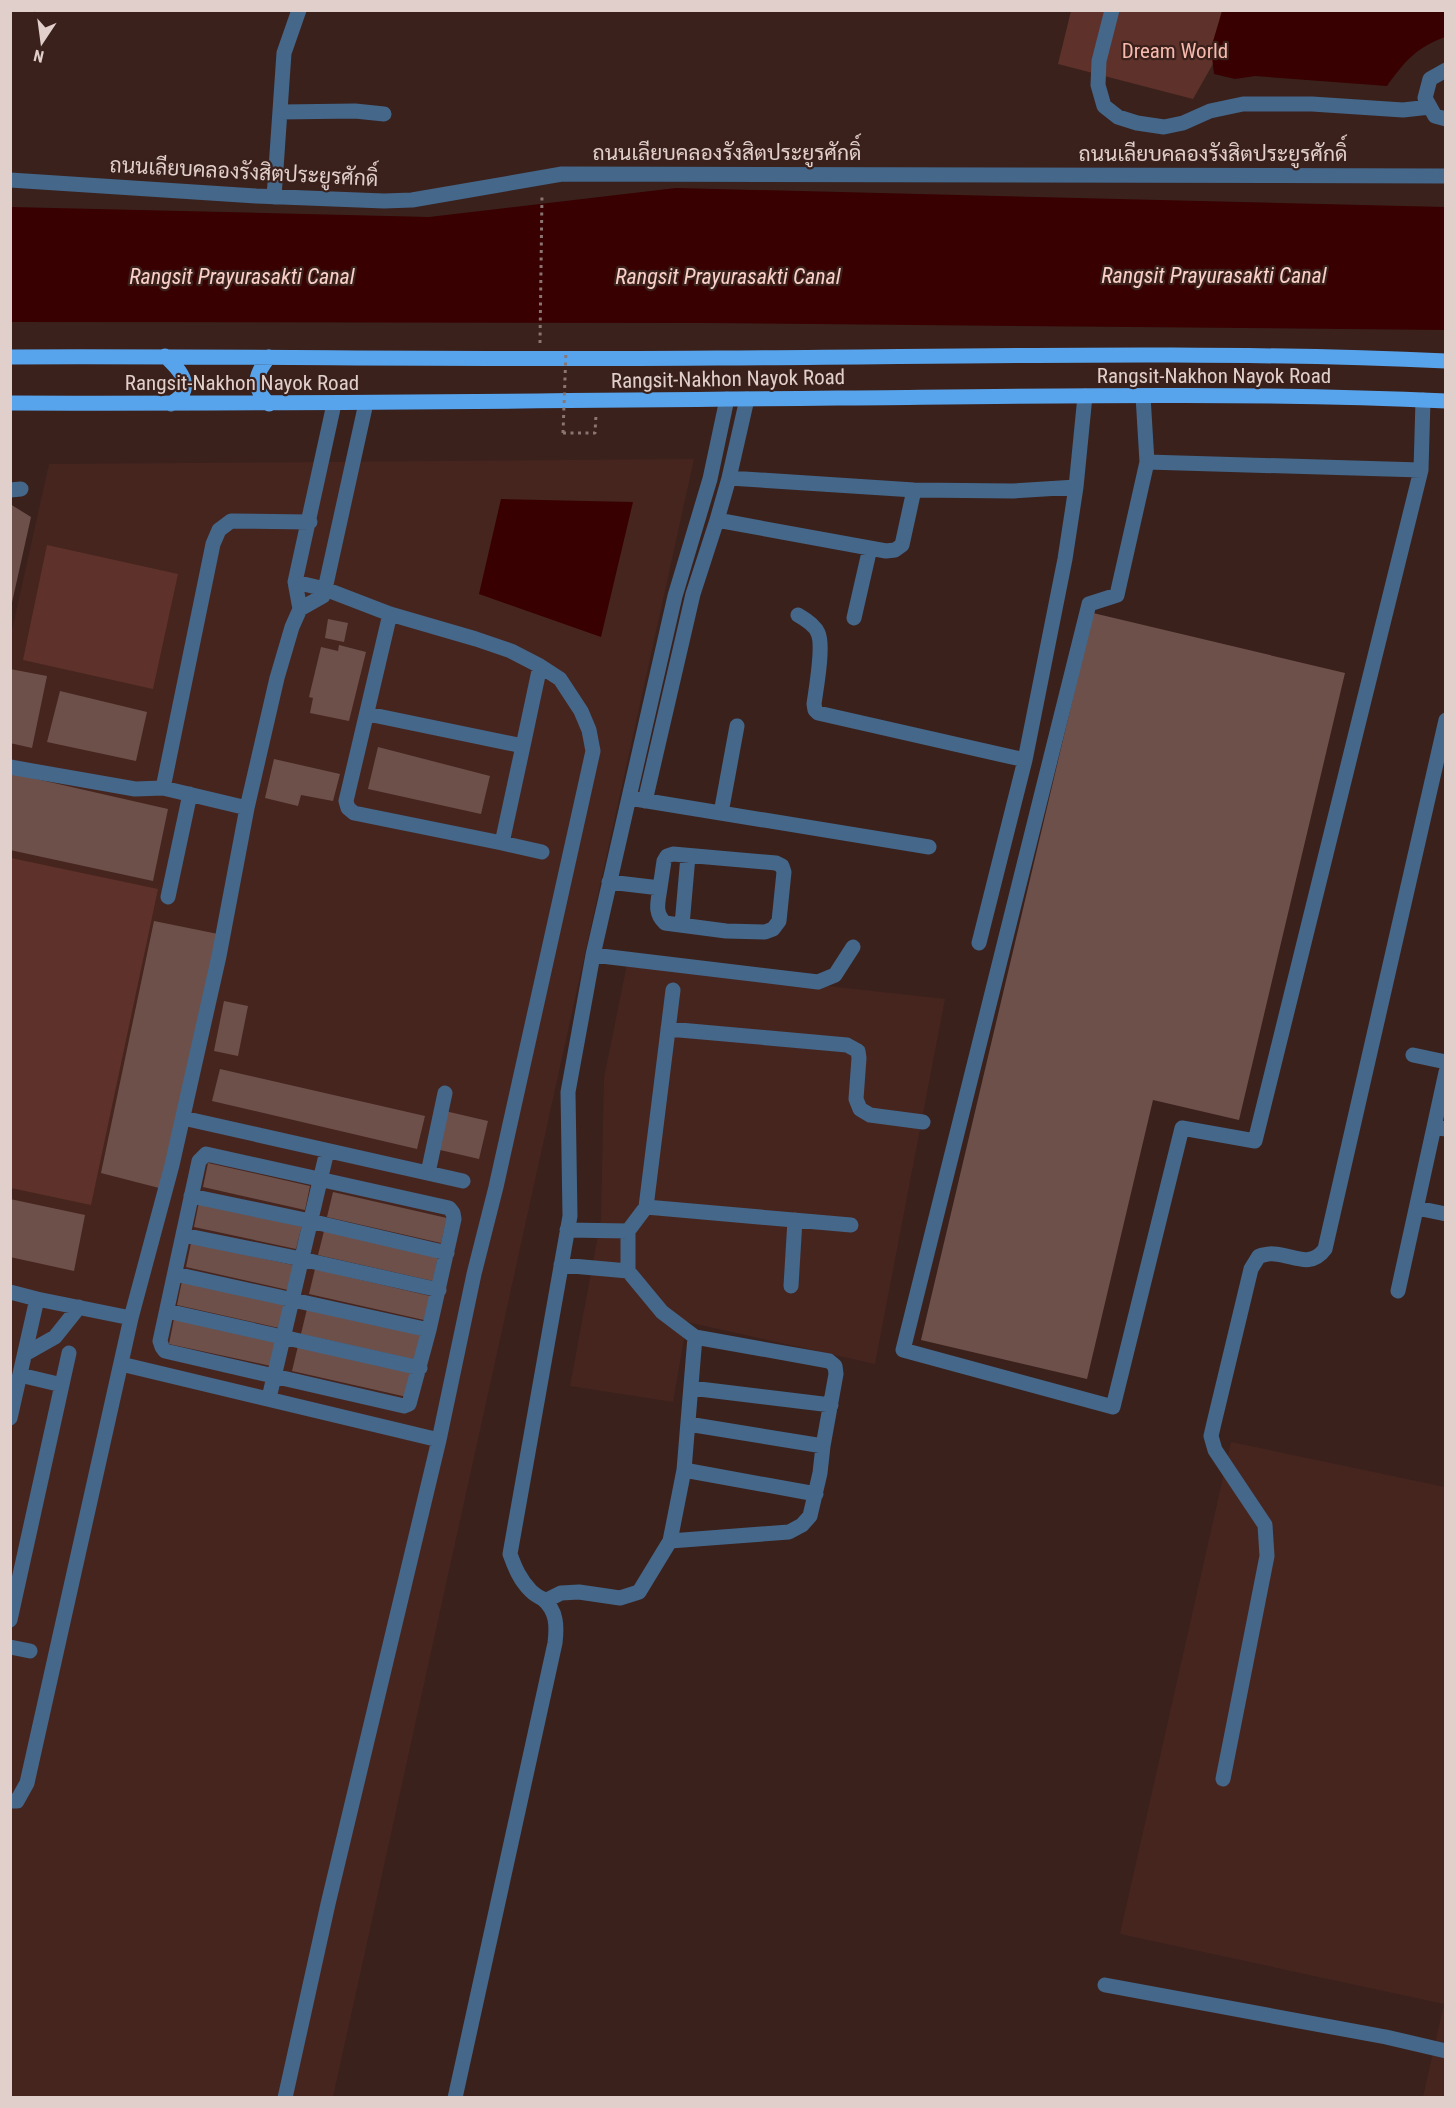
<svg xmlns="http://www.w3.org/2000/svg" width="1456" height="2108" viewBox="0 0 1456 2108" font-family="'Roboto Condensed',Sarabun,sans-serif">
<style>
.built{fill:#46251f}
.green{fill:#5e322a}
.water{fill:#380000}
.building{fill:#6e504a}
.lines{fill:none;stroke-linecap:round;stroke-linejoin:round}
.path{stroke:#8b7571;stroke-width:3;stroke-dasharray:3 4.5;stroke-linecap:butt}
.minor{stroke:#44678a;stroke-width:15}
.major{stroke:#58a4ec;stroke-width:15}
.path-bridge{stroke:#8b7571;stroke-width:3;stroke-dasharray:3 4.5;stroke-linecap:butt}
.labels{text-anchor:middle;stroke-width:4.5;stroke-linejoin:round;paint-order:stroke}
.park-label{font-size:21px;fill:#f8baae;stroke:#3a211c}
.street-label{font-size:21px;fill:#e1cfcb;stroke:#3a211c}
.water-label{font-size:22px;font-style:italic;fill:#fad0c8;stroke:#3a211c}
</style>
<rect width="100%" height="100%" fill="#3a211c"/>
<path class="built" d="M694 459 333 2097 11 2098 10 639 49 464Z
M627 964 945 999 875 1364 687 1322 673 1402 570 1386 601 1219 604 1078Z
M1231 1442 1445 1487V2097H1423L1444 2004 1120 1934Z"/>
<path class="green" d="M1071 11H1243L1193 99 1058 64Z
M47 545 178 574 153 689 23 660Z
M11 858 158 889 91 1205 11 1188Z"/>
<path class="water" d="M1222 11H1445V37C1417 47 1404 62 1387 86L1255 76 1235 79 1214 74 1211 48Z
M676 188 1445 207V330L706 323 11 322V207L429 217Z
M501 499 633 502 601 637 479 594Z"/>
<path class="building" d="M10 504 31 517 11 607H10Z
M1093 613 1345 673 1239 1120 1153 1100 1087 1379 921 1340Z
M328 619 348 623 344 642 325 638Z
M339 645 366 652 349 721 310 713 313 698 309 697 321 647 338 651Z
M10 669 47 676 32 748 10 743Z
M60 691 147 712 136 761 47 742Z
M378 747 490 776 481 814 368 789Z
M274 759 340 774 333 801 301 795 298 806 265 798Z
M10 773 168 809 153 881 10 850Z
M154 921 218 934 163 1189 101 1173Z
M224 1001 248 1006 238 1056 214 1051Z
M220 1069 425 1116 417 1149 212 1101Z
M445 1111 488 1121 479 1159 436 1149Z
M208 1163 310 1186 305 1210 203 1187Z
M333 1192 447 1218 441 1243 327 1217Z
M10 1199 85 1215 74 1271 10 1257Z
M199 1202 302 1225 296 1249 194 1227Z
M324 1231 438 1256 433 1281 318 1255Z
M191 1243 293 1265 288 1290 186 1267Z
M315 1269 430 1296 424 1320 309 1294Z
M182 1281 284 1304 279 1328 177 1305Z
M307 1309 421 1335 416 1360 301 1334Z
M174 1319 277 1342 271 1366 169 1344Z
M298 1346 412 1372 407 1397 292 1371Z"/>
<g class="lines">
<path class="path" d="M540 343 542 194
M563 433H595L596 415"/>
<path class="minor" d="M1112 10 1099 61 1098 85 1104 106 1118 117 1137 123 1164 127 1183 123 1210 111 1243 104H1312L1403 110 1430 107
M1446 70 1430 79 1425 98 1435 116 1446 119
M281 112 355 111 384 114
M10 180 256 196 384 201 412 200 562 174 1446 176
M274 197 284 53 299 10
M1143 396 1147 462 1117 595 1089 604 903 1350 1113 1407 1182 1128 1255 1141 1421 470 1423 400
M747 399 729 478 914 490 1013 491 1076 487 1065 559 1025 760 979 943
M1147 462 1421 470
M729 478 717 520 886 551 895 550 902 545 914 490
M1076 487 1085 396
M10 490 21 489
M300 609 323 596 325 589 366 403
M390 614 346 801 348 808 354 813 502 843 523 746
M798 615C805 619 815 625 818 633 824 646 816 689 814 704L815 710 818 713 1025 760
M854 618 870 548
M368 714 523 746 540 666
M10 767 135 789 163 788 213 544 219 530 231 521 310 522
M163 788 247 808
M629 798 929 847
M645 801 693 594 717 520
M721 813 737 726
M502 843 542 852
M609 882 660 888 664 861 667 856 673 854 776 863 782 866 784 872 779 921 773 929 765 932 726 931 665 923C654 913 658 902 660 888
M168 897 190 794
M682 925 688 856
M593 955 818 982 835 975 853 947
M668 1029 847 1045 858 1051 859 1058 856 1099 860 1109 870 1115 923 1122
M1413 1055 1446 1062
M1446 1072 1434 1127 1446 1129
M183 1118 463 1181
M206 1154 449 1208 453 1213 454 1219 429 1330 409 1404 404 1406 165 1351 162 1347 160 1341 199 1161Z
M428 1173 445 1093
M191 1196 310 1221 447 1253
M646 1207 673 990
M1417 1208 1446 1214
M567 1230 628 1231
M183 1235 301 1259 439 1290
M561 1265 628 1271
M175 1274 429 1330
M791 1286 795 1220
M1398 1291 1434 1127
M10 1292 37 1299 10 1418
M37 1299 131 1318
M167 1311 420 1368
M25 1354 55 1337 79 1307
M121 1364 439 1440
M20 1375 62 1385
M691 1388 831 1405
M269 1398 327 1151
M688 1424 823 1446
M684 1470 816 1494
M670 1541 684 1470 695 1337
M545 1601 561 1593 579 1592 620 1598 639 1592 670 1541 789 1532 802 1525 810 1516 820 1473 823 1446 836 1374 835 1366 829 1361 695 1337 662 1312 628 1271V1231L646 1207 851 1225
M10 1620 69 1353
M10 1647 30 1651
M1223 1779 1267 1556 1265 1525 1215 1450 1211 1436 1214 1423 1251 1269 1259 1256C1264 1255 1269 1253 1274 1254 1294 1255 1310 1269 1325 1249L1446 720
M10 1801H17L27 1783 131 1318 172 1165 219 956 247 808 277 678 292 627 300 609 295 582 334 404
M1105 1985 1386 2037 1446 2051
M285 2098 328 1904 439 1440 474 1274 496 1187 593 751 589 730 581 711 560 679 540 666 511 651 476 639 390 614 325 589 295 582
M455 2098 555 1643C557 1626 557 1611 543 1599 539 1597 534 1594 531 1591 520 1580 515 1568 510 1554L570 1216 568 1092 593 955 675 596 710 479 727 399"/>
<path class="major" d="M165 356C174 365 191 379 182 394 180 398 174 401 171 404
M10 357C246 356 482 360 717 358 960 357 1203 350 1446 361
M10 403C287 404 563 401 840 398 1042 396 1244 392 1446 401
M269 404C251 387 255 374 269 357"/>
<path class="path-bridge" d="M563 433 566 351"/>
</g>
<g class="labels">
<g class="park-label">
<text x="1175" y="58">Dream World</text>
</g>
<g class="street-label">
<text x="727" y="160">ถนนเลียบคลองรังสิตประยูรศักดิ์</text>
<text x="1213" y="161">ถนนเลียบคลองรังสิตประยูรศักดิ์</text>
<text transform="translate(244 172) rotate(3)" y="7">ถนนเลียบคลองรังสิตประยูรศักดิ์</text>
<text x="1214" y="383">Rangsit-Nakhon Nayok Road</text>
<text transform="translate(728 379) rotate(-1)" y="7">Rangsit-Nakhon Nayok Road</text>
<text x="242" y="390">Rangsit-Nakhon Nayok Road</text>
</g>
<g class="water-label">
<text x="1214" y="283">Rangsit Prayurasakti Canal</text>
<text x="242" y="284">Rangsit Prayurasakti Canal</text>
<text x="728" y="284">Rangsit Prayurasakti Canal</text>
</g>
</g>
<rect width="1456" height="2108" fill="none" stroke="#e1cfcb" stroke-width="24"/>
<g transform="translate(42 42) rotate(193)" stroke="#3a211c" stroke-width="4.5" paint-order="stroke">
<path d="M0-4.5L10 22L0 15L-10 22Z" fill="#e1cfcb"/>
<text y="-9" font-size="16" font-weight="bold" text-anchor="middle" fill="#e1cfcb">N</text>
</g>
</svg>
